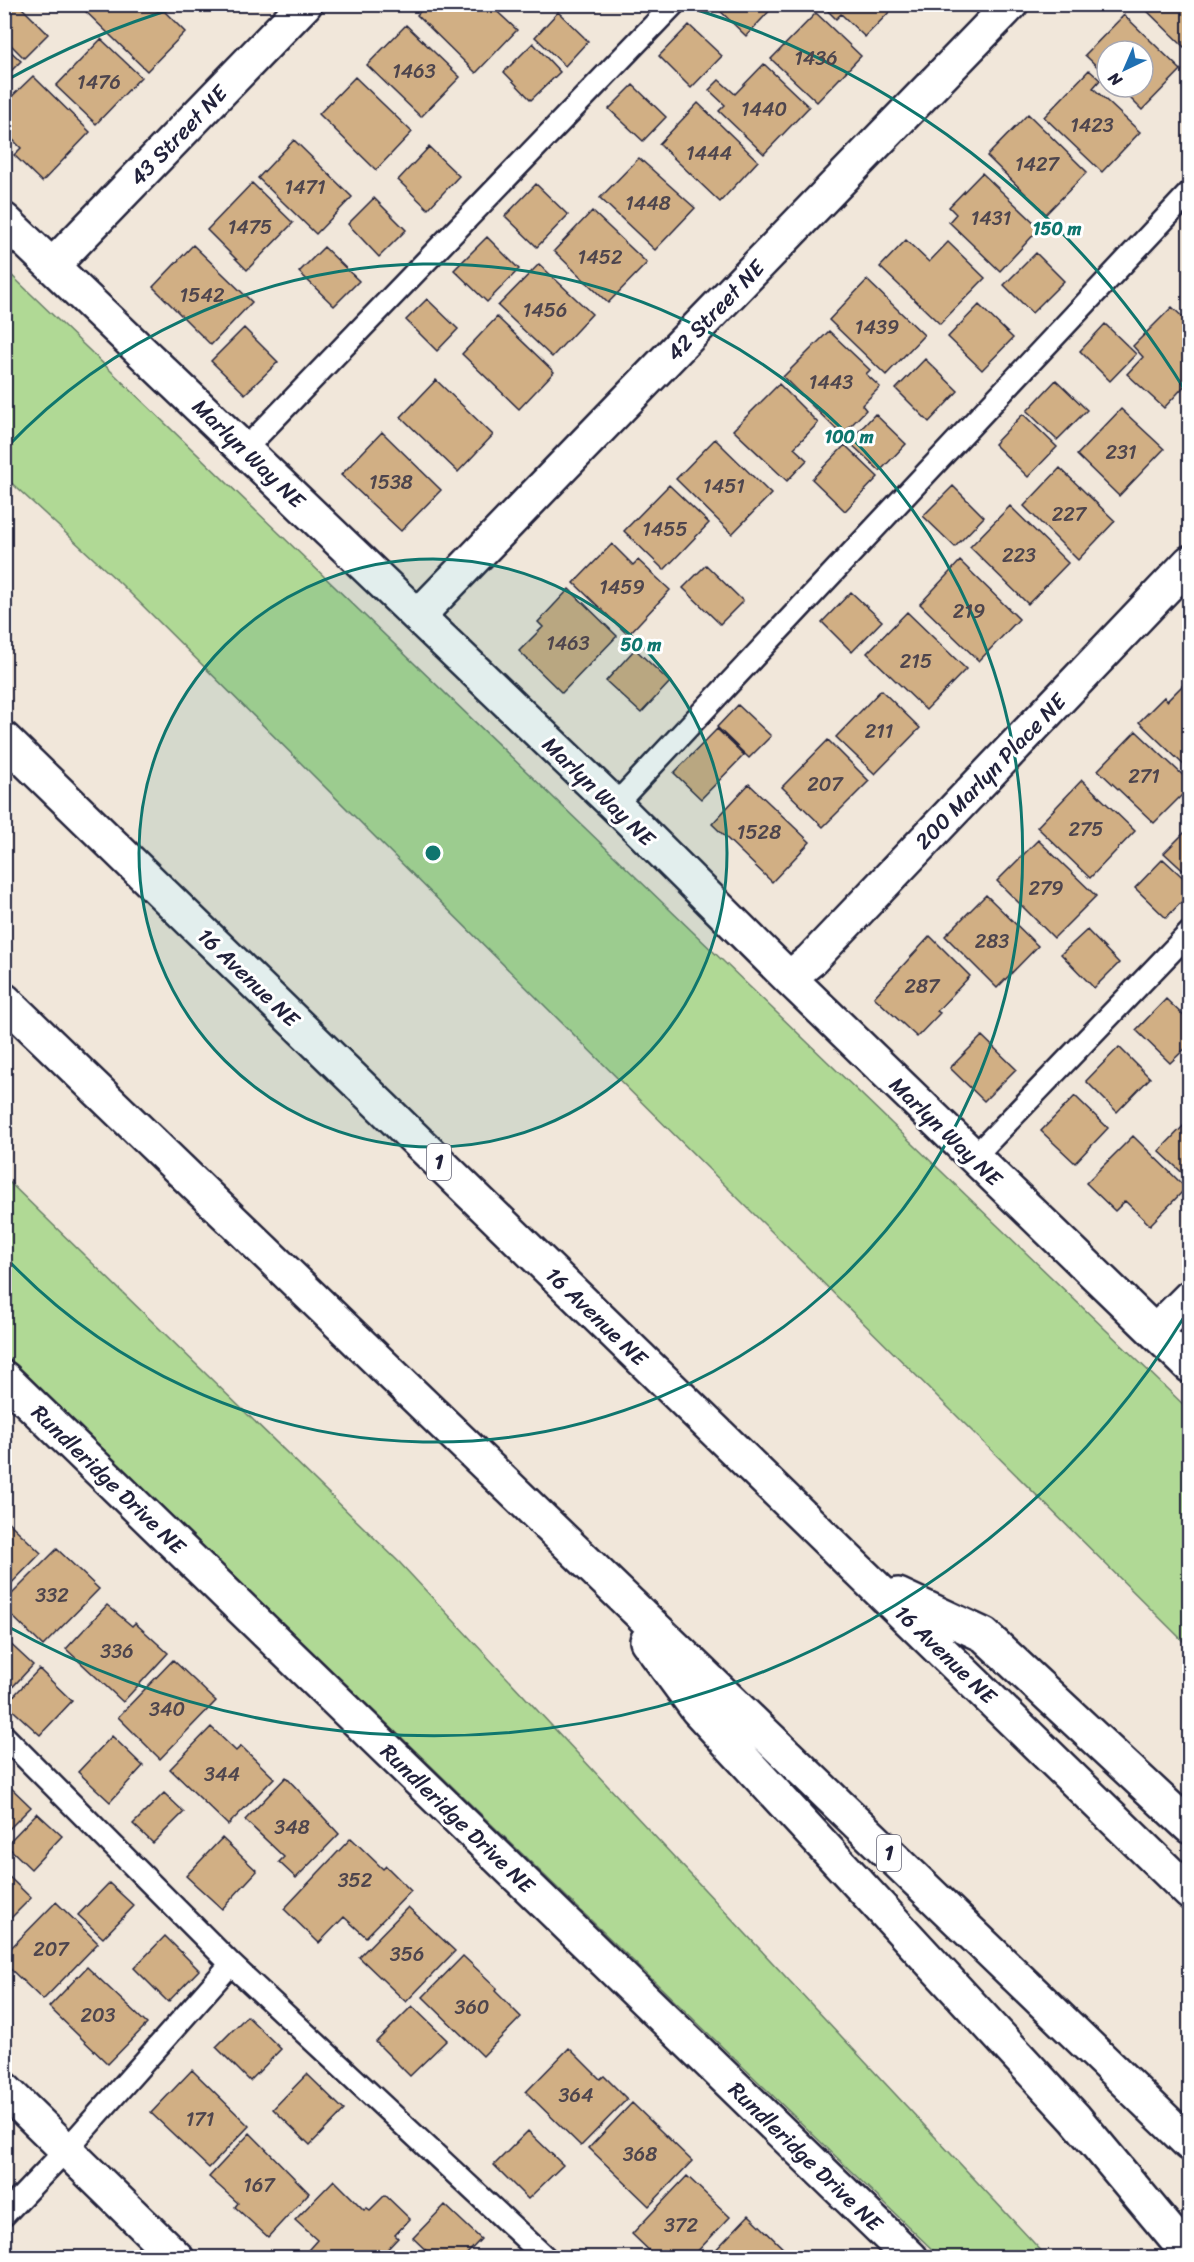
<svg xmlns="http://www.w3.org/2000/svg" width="1194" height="2262" viewBox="0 0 1194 2262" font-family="Sriracha,sans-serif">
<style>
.green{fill:#b0d995;stroke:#697e68;stroke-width:1.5}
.building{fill:#d1af84;stroke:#22223b;stroke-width:1.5}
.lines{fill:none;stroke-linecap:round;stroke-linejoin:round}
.service-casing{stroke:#22223b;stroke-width:26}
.minor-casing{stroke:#22223b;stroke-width:38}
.motorway-casing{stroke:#22223b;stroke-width:38}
.service{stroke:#fff;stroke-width:21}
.minor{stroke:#fff;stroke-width:33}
.motorway{stroke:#fff;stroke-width:33}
.ring{fill:none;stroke:#0f766e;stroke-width:3}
.labels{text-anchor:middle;stroke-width:6;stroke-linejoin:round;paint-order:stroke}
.number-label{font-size:20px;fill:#4e454d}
.shield{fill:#fff;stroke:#646476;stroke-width:1.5}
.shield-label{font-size:21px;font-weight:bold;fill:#22223b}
.street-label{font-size:22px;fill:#22223b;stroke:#fff}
.centre{fill:#0f766e;stroke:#fff;stroke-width:3}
.ring-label{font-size:18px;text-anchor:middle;font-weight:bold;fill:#0f766e;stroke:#fff;stroke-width:6;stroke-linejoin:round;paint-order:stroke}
</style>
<rect width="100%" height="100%" fill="#f1e7da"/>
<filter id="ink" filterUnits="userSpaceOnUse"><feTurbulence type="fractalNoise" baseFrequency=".0167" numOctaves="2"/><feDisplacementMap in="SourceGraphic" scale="12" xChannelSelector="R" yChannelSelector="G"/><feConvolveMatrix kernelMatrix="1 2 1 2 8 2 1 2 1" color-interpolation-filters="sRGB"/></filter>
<g filter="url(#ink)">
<path class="green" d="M5 269 1189 1410V1647L121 584 5 477Z
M4 1177 400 1563 1047 2257H940L5 1355Z"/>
<path class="building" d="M14 4H18L48 34 24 58 4 38V14Z
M78 4H157L185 32 147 71Z
M427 4H489L517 30 476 73 417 15Z
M713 4H776L746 36Z
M821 4H897L865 37 841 14 836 19Z
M1140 4H1190V43L1185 48Z
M558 12 588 41 565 66 535 37Z
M816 13 861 56 817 102 771 59Z
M1124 15 1181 70 1142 110 1119 87H1143V51H1107V76L1085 55Z
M406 25 460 77 421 117 367 65Z
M689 25 722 56 691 88 659 56Z
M101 39 141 77 96 124 56 86Z
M533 43 560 72 531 100 504 72Z
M4 45 21 61 4 78Z
M764 64 809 107 764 154 719 111 725 105 709 90 719 80 735 94Z
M1089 70 1100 80 1093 88 1140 132 1102 172 1044 117Z
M33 76 90 132 42 182 14 155 21 148 4 131V104Z
M355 77 412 132 376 170 319 114Z
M633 85 666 117 643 141 609 109Z
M698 103 758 161 720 202 659 144Z
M1028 114 1087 172 1046 214 987 156Z
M294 140 352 197 316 234 258 178Z
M429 147 459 176 428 209 398 180Z
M639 158 695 208 655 250 600 198Z
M982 173 1040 228 1000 271 949 222 956 214 949 207Z
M252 183 293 223 247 270 207 230Z
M536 184 568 215 537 247 505 216Z
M374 198 406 230 379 257 348 224Z
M592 211 647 263 608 303 554 251Z
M487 237 519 269 487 302 454 270Z
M906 240 929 262 948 242 985 278 940 324 880 267Z
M193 245 252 302 211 345 153 287Z
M324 247 359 281 334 306 299 272Z
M1036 253 1064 281 1032 313 1004 285Z
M539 264 592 314 552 357 498 306Z
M867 280 924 335 886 375 829 320Z
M427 299 458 329 437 351 406 320Z
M979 305 1013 338 982 370 948 337Z
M1172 307 1190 324V380L1164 408 1127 374 1143 357 1133 346Z
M497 317 554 372 519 409 462 354Z
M1105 324 1136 354 1110 381 1080 351Z
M244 328 278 362 245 394 211 361Z
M829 331 870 370 866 374 880 387 862 405 866 410 842 435 783 377Z
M925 359 958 391 929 422 896 389Z
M436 380 493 435 458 472 401 417Z
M1056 380 1087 410 1057 440 1027 411Z
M779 384 818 423 794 448 807 460 787 481 733 430Z
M1121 409 1164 449 1119 496 1077 455Z
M875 414 906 444 880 471 849 442Z
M1023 414 1057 447 1028 477 994 444Z
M382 432 441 490 401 531 341 475Z
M715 439 771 494 732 534 676 479Z
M845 445 878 477 845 511 812 479Z
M1060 468 1115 521 1078 560 1024 506Z
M669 485 709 523 664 570 624 531Z
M953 486 984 517 955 547 923 516Z
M1010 506 1068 563 1028 604 970 547Z
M612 544 633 565 638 560 670 590 628 635 574 583Z
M960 561 1019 619 979 661 920 604Z
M706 565 743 601 720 624 683 588Z
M569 589 617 636 562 693 519 651 543 627 538 622Z
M851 592 882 621 852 652 822 622Z
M907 612 966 669 926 710 867 653Z
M635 649 670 682 641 713 606 681Z
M1189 679 1190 769 1189 770 1139 722 1164 697 1167 701Z
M881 690 920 728 875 774 836 737Z
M738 705 771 736 749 758 717 727Z
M717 729 744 755 701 799 674 773Z
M1136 731 1190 782V787L1154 823 1098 770Z
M828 740 869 781 823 827 782 787Z
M1082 780 1135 831 1090 878 1037 827Z
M749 784 810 842 772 882 712 824Z
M1190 827V877L1164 853Z
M1038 840 1096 896 1054 938 997 881Z
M1163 859 1190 884V893L1166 918 1135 888Z
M986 895 1038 946 997 988 945 936Z
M1087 930 1119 963 1094 988 1061 954Z
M930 936 970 976 937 1011 940 1013 917 1037 874 997Z
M1166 999 1190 1022V1044L1170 1063 1136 1030Z
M982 1036 1016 1069 984 1101 950 1068Z
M1119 1047 1150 1078 1117 1112 1086 1081Z
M1075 1096 1108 1128 1075 1163 1041 1131Z
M1190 1119V1180L1159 1151Z
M1133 1136 1186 1188 1150 1225 1125 1201 1115 1211 1086 1183Z
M4 1518 41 1553 4 1591Z
M57 1549 99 1589 43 1646 4 1608V1602Z
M107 1605 132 1626 135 1623 168 1653 123 1702 66 1649Z
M4 1638 33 1665 4 1696Z
M173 1660 216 1701 160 1759 118 1717Z
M39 1669 72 1701 40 1735 6 1704Z
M211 1727 236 1751 241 1746 274 1778 228 1825 170 1769Z
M112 1736 143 1766 110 1802 78 1772Z
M286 1777 339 1834 296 1878 279 1862 284 1857 245 1820Z
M4 1781 31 1807 4 1834Z
M164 1793 184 1812 153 1843 133 1824Z
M37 1813 62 1836 31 1869 6 1845Z
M222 1838 257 1871 222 1909 186 1876Z
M351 1838 383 1869 386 1866 411 1891 366 1937 344 1917 319 1943 284 1909Z
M4 1872 31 1898 4 1925Z
M109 1883 134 1906 103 1938 78 1915Z
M56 1902 98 1943 43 2000 4 1963V1955Z
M408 1907 455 1951 406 2002 359 1957Z
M165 1936 199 1970 168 2002 134 1968Z
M463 1956 497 1988 495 1991 521 2017 483 2056 423 1997Z
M87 1967 147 2024 108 2064 49 2007Z
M412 2006 447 2040 410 2076 376 2042Z
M247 2016 281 2049 250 2081 216 2047Z
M569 2048 600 2079 604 2076 627 2099 581 2146 526 2092Z
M192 2070 249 2126 209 2168 151 2113Z
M307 2074 344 2110 310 2145 273 2109Z
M632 2103 692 2161 649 2206 589 2148Z
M528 2131 563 2165 528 2199 494 2165Z
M250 2133 309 2193 268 2237 235 2207 238 2203 209 2177Z
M687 2176 730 2217 691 2258H657L632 2234Z
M334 2180 364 2210 367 2208 370 2210 385 2195 410 2219 395 2235 398 2238 379 2258H301L317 2240 295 2220Z
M445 2205 481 2239 463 2258H434L413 2238Z
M749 2215 793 2258H708Z"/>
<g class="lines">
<defs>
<path id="service" d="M245 449 674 4
M615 805 1190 192
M974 1157 1190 932
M4 1736 231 1964 546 2258
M4 2215 67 2149 231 1964"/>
<path id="minor" d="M4 220 615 805 789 978 1190 1366
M52 266 305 4
M419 615 1011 4
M789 978 811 960 1190 562
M1155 1332 1190 1297
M4 1378 911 2258
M4 2089 177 2258"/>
<path id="motorway" d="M4 739 1190 1893
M4 1000 1190 2144
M898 1595 984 1635 1190 1827
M647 1641 697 1709 1075 2118 1190 2256"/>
</defs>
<use href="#service" class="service-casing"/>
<use href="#minor" class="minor-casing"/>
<use href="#motorway" class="motorway-casing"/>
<use href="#service" class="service"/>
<use href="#minor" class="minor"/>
<use href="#motorway" class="motorway"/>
</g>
</g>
<circle cx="433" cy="853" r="294" fill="#0f766e" fill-opacity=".12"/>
<g class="ring">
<circle cx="433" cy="853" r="294"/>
<path d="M6 448A589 589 0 1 1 6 1258"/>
<path d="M1186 1314A883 883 0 0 1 5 1625M5 81A883 883 0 0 1 182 6M684 6A883 883 0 0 1 1186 392"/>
</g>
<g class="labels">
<g class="number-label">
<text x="816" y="65">1436</text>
<text x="414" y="78">1463</text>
<text x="99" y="89">1476</text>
<text x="764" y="116">1440</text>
<text x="1092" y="132">1423</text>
<text x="709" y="160">1444</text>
<text x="1037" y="171">1427</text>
<text x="305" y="194">1471</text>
<text x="648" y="210">1448</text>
<text x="991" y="225">1431</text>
<text x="250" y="234">1475</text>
<text x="600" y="264">1452</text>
<text x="202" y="302">1542</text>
<text x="545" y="317">1456</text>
<text x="877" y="334">1439</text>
<text x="831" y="389">1443</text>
<text x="1121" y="459">231</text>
<text x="391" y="489">1538</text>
<text x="724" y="493">1451</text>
<text x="1069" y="521">227</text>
<text x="665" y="536">1455</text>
<text x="1019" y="562">223</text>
<text x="622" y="594">1459</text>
<text x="969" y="618">219</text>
<text x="568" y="650">1463</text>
<text x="916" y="668">215</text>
<text x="879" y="738">211</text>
<text x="1144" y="783">271</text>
<text x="825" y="791">207</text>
<text x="1086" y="836">275</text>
<text x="759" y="839">1528</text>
<text x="1046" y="895">279</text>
<text x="992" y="948">283</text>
<text x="922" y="993">287</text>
<text x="52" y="1602">332</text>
<text x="117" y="1658">336</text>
<text x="167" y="1716">340</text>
<text x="222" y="1781">344</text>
<text x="292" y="1834">348</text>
<text x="355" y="1887">352</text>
<text x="51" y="1956">207</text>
<text x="407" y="1961">356</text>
<text x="472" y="2014">360</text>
<text x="98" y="2022">203</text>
<text x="576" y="2102">364</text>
<text x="200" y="2126">171</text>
<text x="640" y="2161">368</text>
<text x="259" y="2192">167</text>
<text x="681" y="2232">372</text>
</g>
<g class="shield">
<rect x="427" y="1144" width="24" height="36" rx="4.5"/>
<rect x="877" y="1835" width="24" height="36" rx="4.5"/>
</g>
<g class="shield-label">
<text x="439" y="1169">1</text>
<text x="889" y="1860">1</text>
</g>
<g class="street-label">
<text transform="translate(178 135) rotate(-46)" y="8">43 Street NE</text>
<text transform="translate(715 310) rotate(-46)" y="8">42 Street NE</text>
<text transform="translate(249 453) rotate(44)" y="8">Marlyn Way NE</text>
<text transform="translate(990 771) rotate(-46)" y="8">200 Marlyn Place NE</text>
<text transform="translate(599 791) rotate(44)" y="8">Marlyn Way NE</text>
<text transform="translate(249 977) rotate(44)" y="8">16 Avenue NE</text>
<text transform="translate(946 1131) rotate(44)" y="8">Marlyn Way NE</text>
<text transform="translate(597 1316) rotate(44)" y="8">16 Avenue NE</text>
<text transform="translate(109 1479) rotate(44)" y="8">Rundleridge Drive NE</text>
<text transform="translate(946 1654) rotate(44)" y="8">16 Avenue NE</text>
<text transform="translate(458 1818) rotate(44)" y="8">Rundleridge Drive NE</text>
<text transform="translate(806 2156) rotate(44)" y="8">Rundleridge Drive NE</text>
</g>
</g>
<circle cx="433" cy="853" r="9" class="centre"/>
<g class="ring-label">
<text x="1057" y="235">150 m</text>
<text x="849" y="443">100 m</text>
<text x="641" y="651">50 m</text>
</g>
<rect width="1194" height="2262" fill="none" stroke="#fff" stroke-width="24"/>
<rect x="12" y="12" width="1170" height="2238" fill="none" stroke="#22223b" stroke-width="2" filter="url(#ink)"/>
<g transform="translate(1125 69) rotate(224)"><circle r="28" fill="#ffffff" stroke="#a7a7b1" stroke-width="1.5"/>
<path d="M0-4.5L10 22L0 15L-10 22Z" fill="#1f6fb2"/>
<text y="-9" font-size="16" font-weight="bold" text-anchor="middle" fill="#22223b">N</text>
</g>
</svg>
